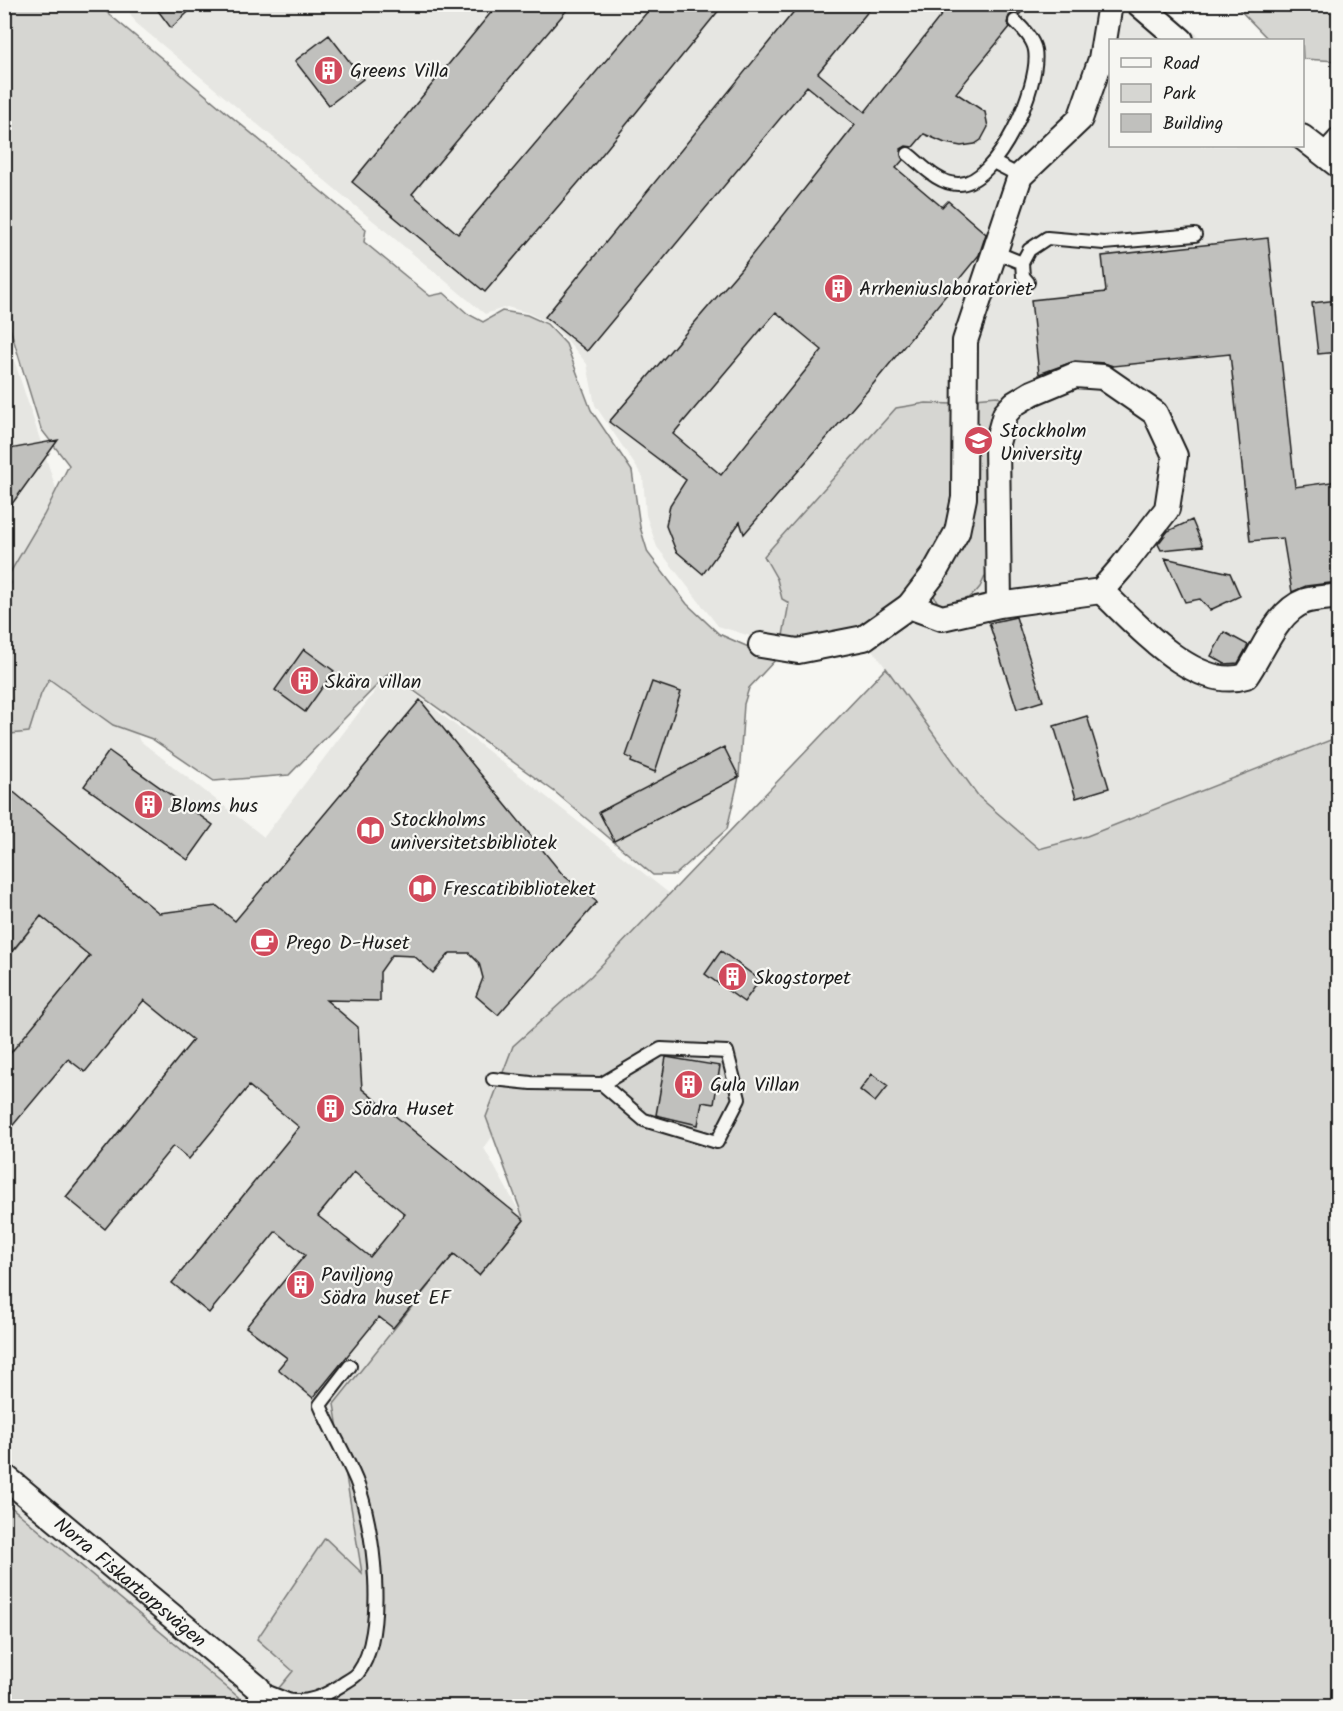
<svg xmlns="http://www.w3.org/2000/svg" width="1343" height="1711" viewBox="0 0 1343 1711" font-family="Kalam,sans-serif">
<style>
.built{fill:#e6e6e2}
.green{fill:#d6d6d2;stroke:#797977;stroke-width:1.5}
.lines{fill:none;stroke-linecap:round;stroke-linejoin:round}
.stream{stroke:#727271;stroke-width:7}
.building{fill:#c0c0bd;stroke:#1c1c1c;stroke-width:1.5;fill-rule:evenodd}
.service-casing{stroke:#1c1c1c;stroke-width:16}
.minor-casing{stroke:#1c1c1c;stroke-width:28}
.service{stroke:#f6f6f2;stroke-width:12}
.minor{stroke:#f6f6f2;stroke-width:24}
.labels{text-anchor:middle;stroke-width:4.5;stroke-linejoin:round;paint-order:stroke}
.poi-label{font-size:20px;fill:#1c1c1c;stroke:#f6f6f2;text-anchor:start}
.street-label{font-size:20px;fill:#1c1c1c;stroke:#f6f6f2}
</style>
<rect width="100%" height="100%" fill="#f6f6f2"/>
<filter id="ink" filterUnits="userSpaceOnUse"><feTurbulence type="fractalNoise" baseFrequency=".0167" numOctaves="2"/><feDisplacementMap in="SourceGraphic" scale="12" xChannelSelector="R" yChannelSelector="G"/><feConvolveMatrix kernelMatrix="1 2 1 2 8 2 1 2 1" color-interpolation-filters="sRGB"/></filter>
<g filter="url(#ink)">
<path class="built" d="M125 5H1159L1204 40H1110V146H1302L1303 119 1330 142 1338 129V737L1087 836 1039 849 979 797 864 638 798 651 718 626 657 547 646 515 643 477 595 405 587 364 568 341 549 323 528 313 507 307 485 314 136 23Z
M4 329 89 590 126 690 139 740 264 837 389 673 670 894 484 1148 524 1220 328 1424 387 1607 310 1706H200L5 1545Z"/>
<path class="green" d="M5 5H98L366 229 364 242 430 296 444 293 468 314 483 322 502 311 527 315 547 324 566 344 591 410 632 471 640 527 648 553 687 604 719 634 776 659 749 688 744 704 739 777 727 829 675 875H653L555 792 389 673 289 775 214 781 152 739 113 725 49 679 41 694 29 732 10 734 4 729V596L11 583 8 576 44 515 69 465 41 429 5 312Z
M1235 5H1338V61L1303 59 1302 40H1269Z
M997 396 1005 402 989 568C986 574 983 581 980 587 970 601 941 619 934 595L975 398Z
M926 403 952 404 955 500 938 547 903 595 882 615 855 631 829 639 782 641 789 603 782 599 777 579 764 556 896 408Z
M886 668 979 797 1039 849 1087 836 1338 737V1706H264L293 1671 257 1639 325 1538 362 1573 334 1404 454 1254 479 1275 524 1220 486 1117 513 1046 591 976Z
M41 916 90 956 5 1061V961Z
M4 1502H5L249 1706H5Z"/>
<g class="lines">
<path class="stream" d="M4 1694 13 1706"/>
</g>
<path class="building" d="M153 4H197L171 28Z
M498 4H572L412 194 458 234 654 4H724L596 162 485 292 352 182Z
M800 4H874L818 73 865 112 950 4H1028L1020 14 1013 13 1009 16 1007 23 1010 27 956 93 985 112 988 127 981 140 975 144 961 146 945 143 924 134 913 147 906 146 901 149 903 160 896 168 942 207 948 201 986 234 979 255 874 383 744 534 740 522 703 574 676 551 666 526 670 505 686 480 609 422 740 270 855 125 807 86 587 351 545 317ZM776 312 822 350 721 475 673 434Z
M329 35 363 79 329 105 295 61Z
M1268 238 1295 487 1338 481V582L1306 586 1292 592 1283 538 1250 541 1230 354 1113 366 1104 363 1075 361 1039 374 1031 300 1106 292 1102 256Z
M1338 300V352L1318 354 1312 303Z
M58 440 4 515V450Z
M1192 520 1203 546 1161 550 1158 544 1168 531Z
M1165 558 1230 573 1240 596 1210 610 1200 599 1185 602Z
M1016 617 1043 701 1017 709 989 623Z
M1224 632 1248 645 1238 663 1225 664 1211 656Z
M304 649 334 671 305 712 275 690Z
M652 682 681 692 655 772 631 762 632 759 626 756Z
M420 700 563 875 597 902 498 1015 476 996 483 978 479 963 469 953H450L433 973 414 956 392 955 380 972V1001L326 1000 358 1027 362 1089 524 1220 479 1275 454 1254 393 1328 379 1317 313 1398 278 1369 287 1358 246 1327 305 1255 276 1231 209 1313 172 1283 299 1127 249 1086 189 1159 173 1146 105 1229 66 1197 193 1040 144 1000 85 1072 68 1059 4 1136V1061L90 956 41 916 4 961V784L159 913 217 906 235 921ZM354 1172 405 1214 370 1257 318 1216Z
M1087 716 1109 788 1076 798 1054 726Z
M724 747 739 777 614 841 599 812Z
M109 751 213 825 188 860 84 786Z
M721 951 760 980 744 1002 705 974Z
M666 1057 720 1066 714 1104 702 1102 698 1125 656 1115Z
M872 1074 888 1086 875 1102 860 1090Z"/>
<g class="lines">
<defs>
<path id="service" d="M1321 152 1338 133
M908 154C922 165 938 184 958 184 997 185 1041 84 1035 50 1033 39 1023 29 1015 21
M993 162 1020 176
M995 252 1022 263 1029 250 1047 238 1104 243 1195 235
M1022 263 1023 276 1028 282
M493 1079 531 1083 602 1084 644 1120 717 1142 739 1099 727 1052 661 1049 602 1084
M258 1688 288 1700
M284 1706 288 1700C307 1704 324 1696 340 1686 345 1682 354 1678 358 1673 388 1633 374 1524 356 1480 345 1454 331 1431 320 1405L350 1366"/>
<g id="minor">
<path d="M1139 4 1181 40"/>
<path d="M1302 137 1338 165"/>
<path d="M1101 591C1136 623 1195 693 1246 676 1263 652 1276 612 1305 601 1315 598 1328 598 1338 596"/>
<path d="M909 606 942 618 999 605 1101 591 1121 568 1167 509 1175 456 1155 413 1103 377 1075 375 1032 393 1014 404 1005 414 997 443 999 605"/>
<path d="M761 645 798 651 864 638 909 606 933 575 957 532 964 498 965 341 1020 176 1080 119 1101 59 1110 4"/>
<path id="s1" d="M4 1476 258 1688"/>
</g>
</defs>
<use href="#service" class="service-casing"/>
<use href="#minor" class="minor-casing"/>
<use href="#service" class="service"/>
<use href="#minor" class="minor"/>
</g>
</g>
<defs>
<symbol id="building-disc" viewBox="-11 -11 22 22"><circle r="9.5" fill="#d1495b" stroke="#f6f6f2"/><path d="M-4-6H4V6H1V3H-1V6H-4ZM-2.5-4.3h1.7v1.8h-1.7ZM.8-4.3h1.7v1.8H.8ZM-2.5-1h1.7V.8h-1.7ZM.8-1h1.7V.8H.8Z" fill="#fff"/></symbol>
<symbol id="university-disc" viewBox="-11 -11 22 22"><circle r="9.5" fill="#d1495b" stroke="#f6f6f2"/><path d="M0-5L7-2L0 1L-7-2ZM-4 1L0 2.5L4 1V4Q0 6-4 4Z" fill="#fff"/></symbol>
<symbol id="library-disc" viewBox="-11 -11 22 22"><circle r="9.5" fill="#d1495b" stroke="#f6f6f2"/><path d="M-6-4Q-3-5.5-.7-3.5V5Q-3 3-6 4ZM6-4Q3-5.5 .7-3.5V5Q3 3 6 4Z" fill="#fff"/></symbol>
<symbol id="cafe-disc" viewBox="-11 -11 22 22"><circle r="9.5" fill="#d1495b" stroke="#f6f6f2"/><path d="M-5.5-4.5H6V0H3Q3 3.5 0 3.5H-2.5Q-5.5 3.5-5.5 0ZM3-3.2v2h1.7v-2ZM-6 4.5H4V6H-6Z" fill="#fff"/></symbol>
</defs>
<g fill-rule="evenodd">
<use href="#building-disc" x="312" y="54" width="33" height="33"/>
<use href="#building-disc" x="822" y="272" width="33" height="33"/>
<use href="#university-disc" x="962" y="424" width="33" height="33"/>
<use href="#building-disc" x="288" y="664" width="33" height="33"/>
<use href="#building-disc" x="132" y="788" width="33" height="33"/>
<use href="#library-disc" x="354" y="814" width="33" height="33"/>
<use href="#library-disc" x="406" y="872" width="33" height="33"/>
<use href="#cafe-disc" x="248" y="926" width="33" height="33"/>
<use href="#building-disc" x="716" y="960" width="33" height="33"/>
<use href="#building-disc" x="672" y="1068" width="33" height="33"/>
<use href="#building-disc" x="314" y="1092" width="33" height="33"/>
<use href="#building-disc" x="284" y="1268" width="33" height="33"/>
</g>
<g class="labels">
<g class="poi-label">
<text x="350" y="77">Greens Villa</text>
<text x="859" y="295">Arrheniuslaboratoriet</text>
<text x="1000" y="437">Stockholm<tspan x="1000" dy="23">University</tspan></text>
<text x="325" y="688">Skära villan</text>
<text x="170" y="812">Bloms hus</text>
<text x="391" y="826">Stockholms<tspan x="391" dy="23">universitetsbibliotek</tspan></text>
<text x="443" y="895">Frescatibiblioteket</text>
<text x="286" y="949">Prego D-Huset</text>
<text x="754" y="984">Skogstorpet</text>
<text x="710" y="1091">Gula Villan</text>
<text x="352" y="1115">Södra Huset</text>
<text x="321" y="1281">Paviljong<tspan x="321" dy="23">Södra huset EF</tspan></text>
</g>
<g class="street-label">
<text dy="7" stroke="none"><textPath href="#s1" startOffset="165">Norra Fiskartorpsvägen</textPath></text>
</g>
</g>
<rect width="1343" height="1711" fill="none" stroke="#f6f6f2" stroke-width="24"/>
<rect x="12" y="12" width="1319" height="1687" fill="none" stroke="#1c1c1c" stroke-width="2" filter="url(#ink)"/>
<rect x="1109" y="39" width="195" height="108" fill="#f6f6f2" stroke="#9f9f9c" stroke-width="1.5"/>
<rect x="1121" y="58" width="30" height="9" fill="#f6f6f2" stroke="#9f9f9c" stroke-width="1.5"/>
<text x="1163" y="69" font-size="18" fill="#1c1c1c">Road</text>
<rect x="1121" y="84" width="30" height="18" fill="#d6d6d2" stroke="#9f9f9c" stroke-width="1.5"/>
<text x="1163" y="99" font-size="18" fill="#1c1c1c">Park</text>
<rect x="1121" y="114" width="30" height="18" fill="#c0c0bd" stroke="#9f9f9c" stroke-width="1.5"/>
<text x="1163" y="129" font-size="18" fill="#1c1c1c">Building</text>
</svg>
